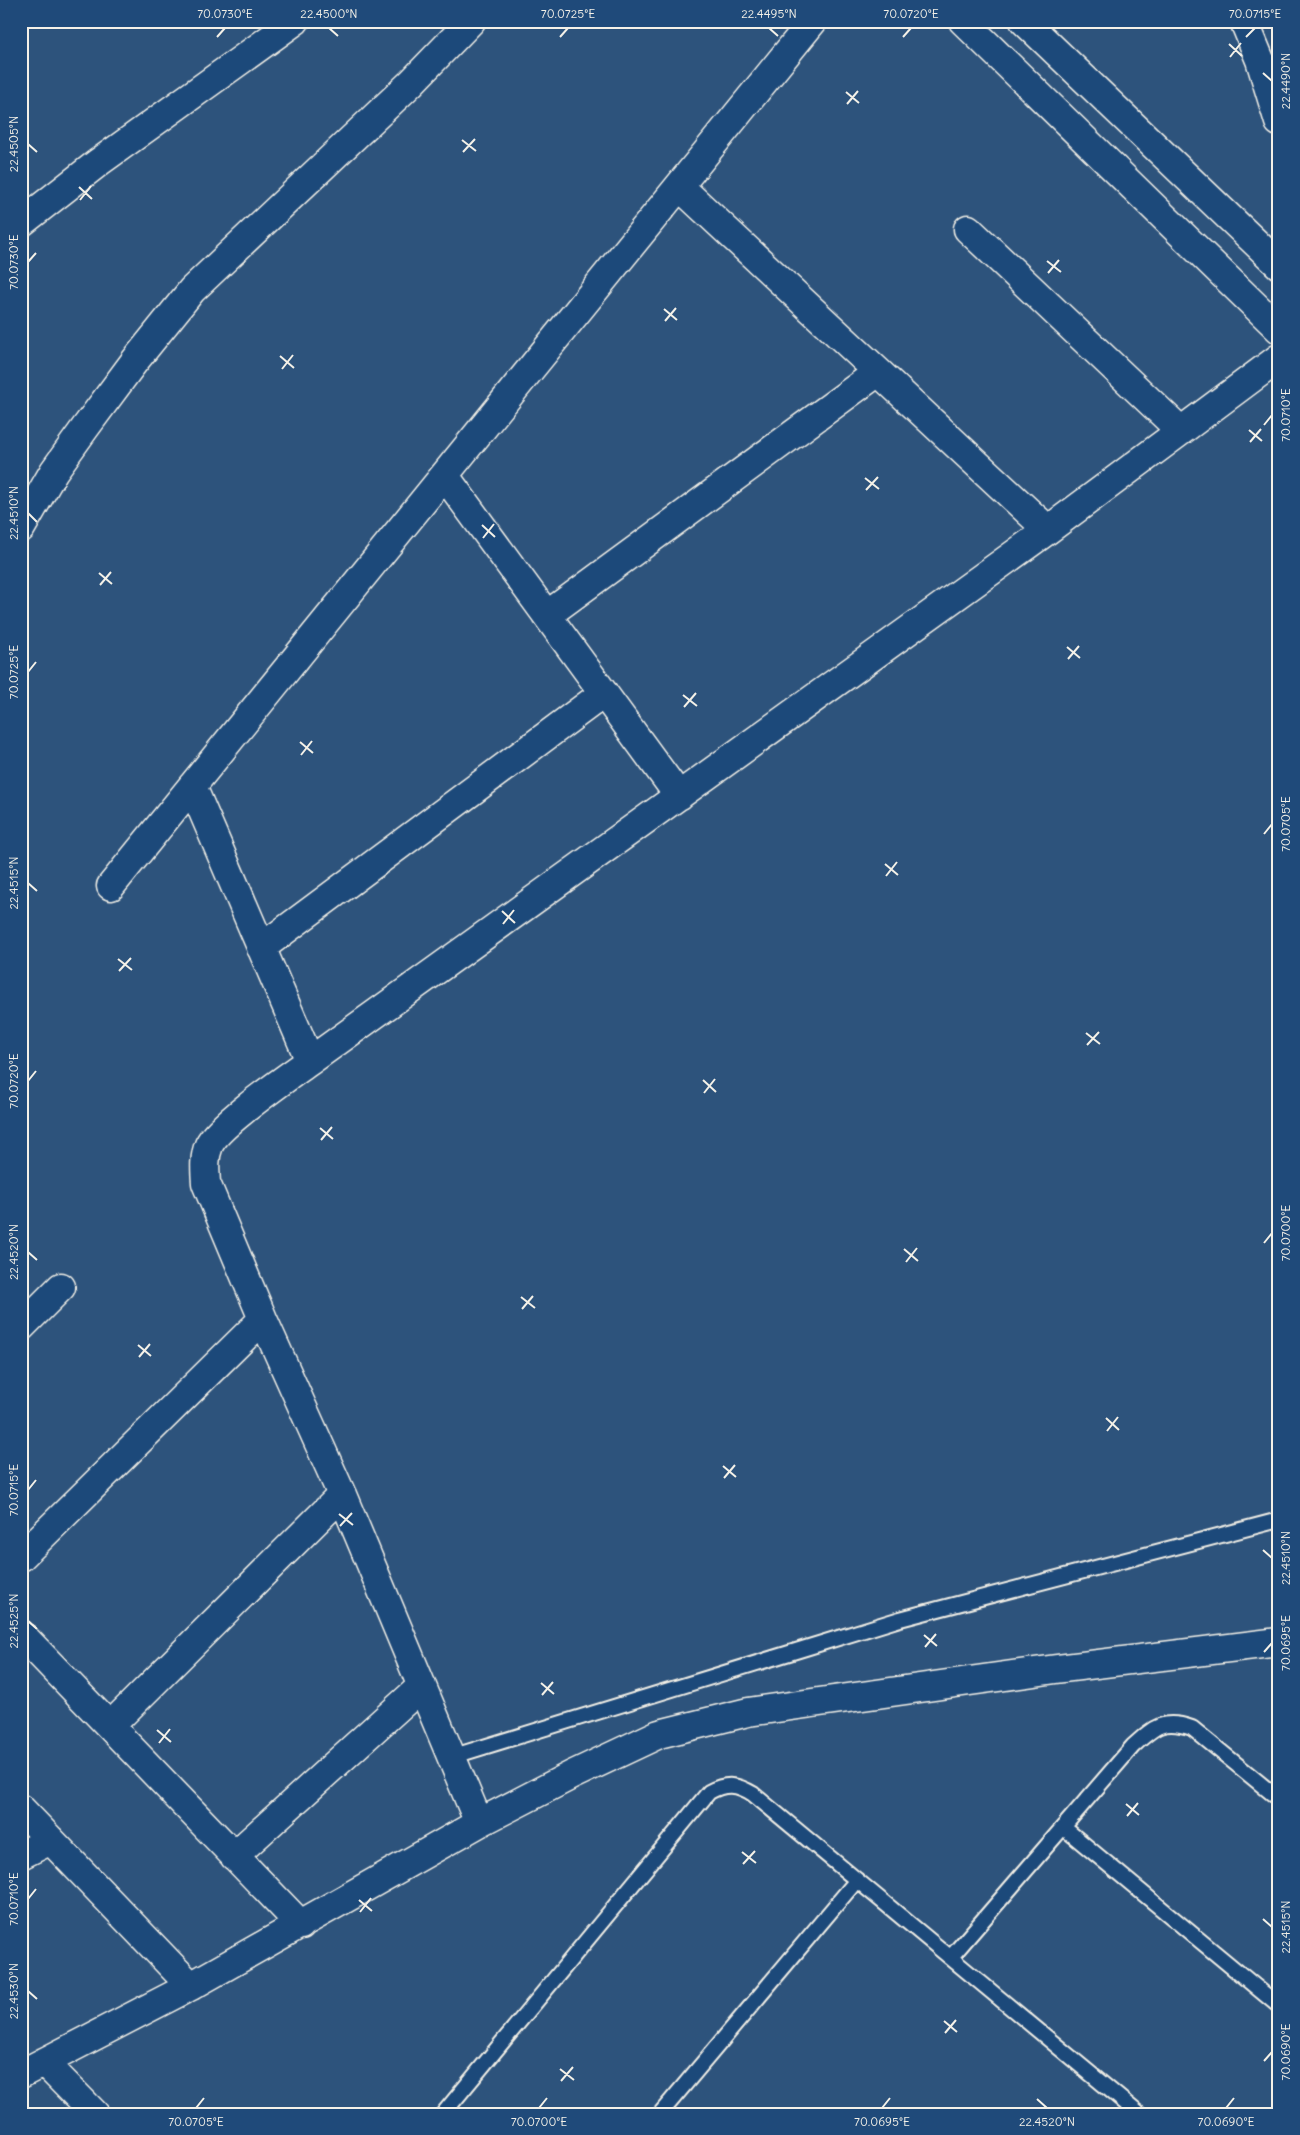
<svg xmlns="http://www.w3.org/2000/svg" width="1300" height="2135" viewBox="0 0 1300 2135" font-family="Delius,sans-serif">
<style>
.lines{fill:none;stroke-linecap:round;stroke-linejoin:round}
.lane-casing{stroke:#f4f1e8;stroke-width:18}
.street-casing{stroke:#f4f1e8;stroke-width:31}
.lane{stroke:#1f4a7a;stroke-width:14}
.street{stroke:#1f4a7a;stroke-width:28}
.ticks{fill:none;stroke:#f4f1e8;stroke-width:2}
.neatline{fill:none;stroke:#f4f1e8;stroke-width:2}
.ticks-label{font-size:12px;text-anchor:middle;fill:#f4f1e8}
</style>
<rect width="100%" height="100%" fill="#2d537c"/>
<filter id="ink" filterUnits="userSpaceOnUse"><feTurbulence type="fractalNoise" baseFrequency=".02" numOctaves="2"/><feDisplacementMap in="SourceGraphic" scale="10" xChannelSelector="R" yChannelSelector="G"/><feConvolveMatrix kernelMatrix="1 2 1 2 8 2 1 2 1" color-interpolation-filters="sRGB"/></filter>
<g filter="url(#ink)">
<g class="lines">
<defs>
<path id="lane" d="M451 1757 900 1619 1279 1520
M1063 1827 1279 2006
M951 1957 1133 1746C1154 1727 1163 1718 1192 1728L1279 1799
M443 2114 709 1792C726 1783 737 1784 753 1794L1139 2114
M660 2114 857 1880"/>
<path id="street" d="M963 21 1279 329
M1024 21 1279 265
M1244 21 1260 60 1279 122
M679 186 1048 530
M21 223 99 162 295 21
M968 229 1181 431
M445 476 679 796
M21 528 54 471 85 428 134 362 192 290 411 83 471 21
M547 615 878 372
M192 786 310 1061
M111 886 813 21
M261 948 604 693
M21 1327 61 1287
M21 1557 263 1319
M21 1634 301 1925
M110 1726 342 1495
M21 1809 191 1986
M479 1823 342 1495 263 1319 206 1183C205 1169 204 1157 209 1145 219 1124 288 1077 310 1061L1048 530 1279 358
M21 1855 51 1840
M234 1856 422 1686
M44 2062 95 2114
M21 2074 191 1986 479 1823 572 1775 659 1734 748 1712 1056 1669 1279 1642"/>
</defs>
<use href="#lane" class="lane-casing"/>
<use href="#street" class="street-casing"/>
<use href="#lane" class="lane"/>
<use href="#street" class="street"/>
</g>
</g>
<path class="ticks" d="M329 28 338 36M769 28 778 36M217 37 225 28M560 37 568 28M903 37 911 28M1246 37 1255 28M1229 44 1242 56M1230 57 1241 43M1263 73 1272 81M846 92 859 103M847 104 858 91M462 140 476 151M28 144 37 152M463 152 475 139M79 187 92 199M80 200 91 186M1047 261 1061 272M28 262 36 253M1048 273 1059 260M664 309 677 320M665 321 676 308M280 356 294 368M282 369 293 355M1264 425 1272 415M1249 430 1262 441M1250 442 1261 429M865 478 879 489M866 490 878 477M28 513 37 522M482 525 495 537M483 538 494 524M99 573 112 584M100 585 111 572M1067 647 1080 658M1068 659 1079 646M28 672 36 662M683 695 697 706M684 707 696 693M300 742 313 753M301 755 312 741M1264 834 1272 824M885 864 898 875M886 876 897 862M28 883 37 891M502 911 515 923M503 924 514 910M118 959 132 970M119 971 131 958M1086 1033 1100 1044M1087 1045 1099 1032M703 1080 716 1092M28 1081 36 1071M704 1093 715 1079M320 1128 333 1139M321 1140 332 1127M1264 1243 1272 1233M904 1249 918 1261M28 1252 37 1260M906 1262 917 1248M521 1297 535 1308M522 1309 533 1296M138 1345 151 1356M139 1357 150 1344M1106 1418 1119 1430M1107 1431 1118 1417M723 1466 736 1477M724 1478 735 1465M28 1490 36 1480M339 1514 353 1525M340 1526 352 1513M1263 1550 1272 1558M28 1621 37 1629M924 1635 937 1646M925 1647 936 1634M1264 1652 1272 1643M541 1683 554 1694M542 1695 553 1682M157 1730 171 1742M159 1743 170 1729M1126 1804 1139 1815M1127 1816 1138 1803M742 1852 756 1863M743 1864 755 1851M28 1899 36 1889M359 1900 372 1911M360 1912 371 1898M1263 1919 1272 1927M28 1991 37 1999M944 2021 957 2032M945 2033 956 2020M1264 2061 1272 2052M560 2069 574 2080M561 2081 573 2067M1037 2099 1047 2108M196 2108 204 2098M539 2108 547 2098M882 2108 890 2098M1226 2108 1234 2098"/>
<rect width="1300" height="2135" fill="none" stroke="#1f4a7a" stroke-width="55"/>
<rect x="28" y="28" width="1244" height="2080" class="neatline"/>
<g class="ticks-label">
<text x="225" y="18">70.0730°E</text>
<text x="329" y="18">22.4500°N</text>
<text x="568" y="18">70.0725°E</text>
<text x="769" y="18">22.4495°N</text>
<text x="911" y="18">70.0720°E</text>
<text x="1255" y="18">70.0715°E</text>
<text transform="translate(1286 81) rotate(-90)" y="4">22.4490°N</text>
<text transform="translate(14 144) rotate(-90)" y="4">22.4505°N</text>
<text transform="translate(14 262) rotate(-90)" y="4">70.0730°E</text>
<text transform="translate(1286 415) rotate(-90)" y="4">70.0710°E</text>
<text transform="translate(14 513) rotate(-90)" y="4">22.4510°N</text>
<text transform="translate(14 672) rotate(-90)" y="4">70.0725°E</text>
<text transform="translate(1286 824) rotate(-90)" y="4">70.0705°E</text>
<text transform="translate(14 883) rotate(-90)" y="4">22.4515°N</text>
<text transform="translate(14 1081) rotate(-90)" y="4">70.0720°E</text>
<text transform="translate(1286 1233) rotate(-90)" y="4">70.0700°E</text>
<text transform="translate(14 1252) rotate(-90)" y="4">22.4520°N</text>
<text transform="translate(14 1490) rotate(-90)" y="4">70.0715°E</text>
<text transform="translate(1286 1558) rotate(-90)" y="4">22.4510°N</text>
<text transform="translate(14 1621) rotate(-90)" y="4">22.4525°N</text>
<text transform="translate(1286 1643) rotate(-90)" y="4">70.0695°E</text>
<text transform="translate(14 1899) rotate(-90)" y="4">70.0710°E</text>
<text transform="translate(1286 1927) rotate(-90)" y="4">22.4515°N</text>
<text transform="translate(14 1991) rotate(-90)" y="4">22.4530°N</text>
<text transform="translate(1286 2052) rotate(-90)" y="4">70.0690°E</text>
<text x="196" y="2126">70.0705°E</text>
<text x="539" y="2126">70.0700°E</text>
<text x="882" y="2126">70.0695°E</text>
<text x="1047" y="2126">22.4520°N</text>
<text x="1226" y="2126">70.0690°E</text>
</g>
</svg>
